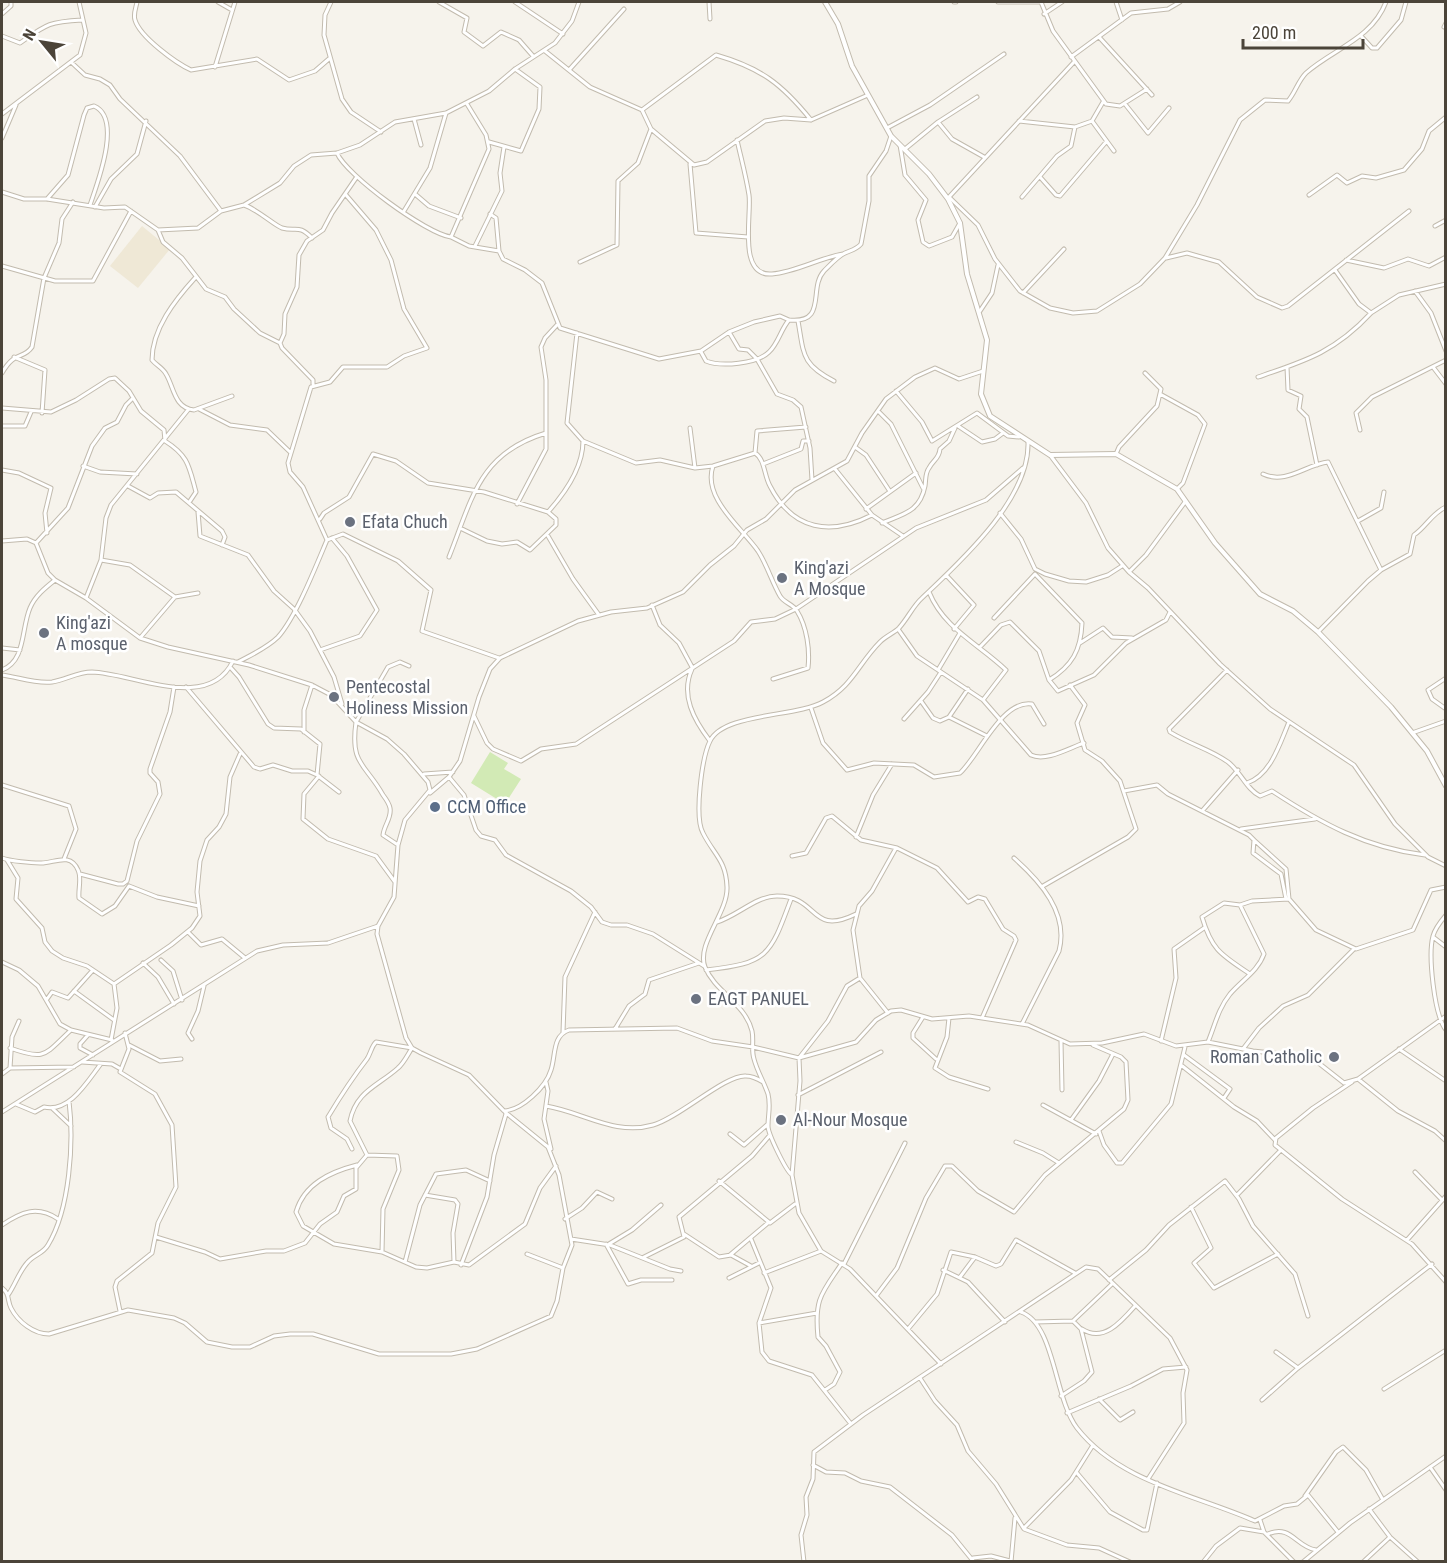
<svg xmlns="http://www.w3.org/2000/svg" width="1447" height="1563" viewBox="0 0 1447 1563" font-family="'Roboto Condensed',sans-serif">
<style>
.education{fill:#efe8d6}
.green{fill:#d2eab5}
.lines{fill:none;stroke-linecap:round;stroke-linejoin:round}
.minor-casing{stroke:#c2bbae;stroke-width:5}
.tertiary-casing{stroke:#c2bbae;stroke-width:6}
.minor{stroke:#fff;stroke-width:3}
.tertiary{stroke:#fff;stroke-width:4}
.worship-dot{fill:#6b7280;stroke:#fff;stroke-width:2}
.service-dot{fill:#5c6f8a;stroke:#fff;stroke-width:2}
.labels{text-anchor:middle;stroke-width:5;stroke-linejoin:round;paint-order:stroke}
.worship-label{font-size:18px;fill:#5b616d;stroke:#fff;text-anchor:start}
.service-label{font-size:18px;fill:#4e5e75;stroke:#fff;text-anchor:start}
</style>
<rect width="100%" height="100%" fill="#f6f3ec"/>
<path class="education" d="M142 226 170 249 138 288 110 266Z"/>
<path class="green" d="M490 752 508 763 504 769 521 779 505 804 471 783Z"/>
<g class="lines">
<defs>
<path id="minor" d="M137 2C136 8 133 14 135 20 140 37 176 63 191 70L257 59 289 80 315 71 330 58
M218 2 232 10
M331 2 325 15 324 35 342 99 351 112 381 132
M439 2 467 18 464 32 483 46 501 32 519 40 533 56
M515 2 563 34
M709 2 710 19
M954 2H956
M998 2H1041
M1041 2 1053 31 1106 104 1120 106 1147 89
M1116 2 1122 20
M2 14 11 6V2
M1044 14 1062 2
M1444 27 1446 23
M2 36 20 43C47 24 48 22 82 20
M1361 36 1372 48H1377L1401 20 1406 2
M1099 37 1152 95
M545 51 590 87 642 110 651 129 694 165 707 162 765 121 784 118 811 120 868 95
M1071 57 1131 13 1168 9 1180 2
M71 62 85 75 100 79 110 85 120 99 180 156 221 211
M215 67 235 2
M569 70 624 9
M1125 104 1148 133 1169 108
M642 110 716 55C761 68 782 84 811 120
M2 114 80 55 86 33 79 2
M414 119 421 145
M1019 121 1075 127 1092 121 1103 102
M1092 121 1114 151
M938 122 952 139 984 157
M887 128 930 105 1004 54
M2 138 16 105
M737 140C741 158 746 176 749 195 752 214 737 277 772 274 796 272 819 258 843 254
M489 142 521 151 539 109 540 87 515 69
M900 145 905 175 926 200 918 220 923 242 929 246 952 237 960 223
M905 149 938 122 977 97
M337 153C346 175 427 234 451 237L489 149 486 135 467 104
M690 164 696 233 748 237
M1040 177 1056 195 1060 196 1106 142
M2 192 24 199H47L104 208 125 207 158 230 198 228 221 211 244 205 280 183 294 166 311 155 337 153 360 145 395 122 446 113 489 91 515 69 555 43 572 21 579 2
M415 194 429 206 461 218
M1309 195 1337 175 1347 183 1362 176 1376 178 1404 170 1422 149 1429 131 1446 117
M949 197 978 225 995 259 1020 291 1050 308 1073 313 1097 311 1140 284 1165 258 1197 205 1240 120 1265 100 1288 101C1295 93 1298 81 1306 73 1333 49 1372 39 1386 2
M949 197 1074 62
M1022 197 1057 156 1071 146 1075 127
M47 199 68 175 84 115 87 108 94 106C123 118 97 184 90 205
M244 205C257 209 275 226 282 228 297 232 298 224 312 238
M95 207 111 179 137 154 146 121
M404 211 430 168 446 113
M490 214 496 218 499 251 503 259 525 270 542 283 560 328 659 359 701 351 729 332 754 322 780 316 789 320
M1435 226 1446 220
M158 230 163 242 182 258 206 289 225 297 234 309 260 333 280 343
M451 237 469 246 499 251
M475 246 502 191 500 173 504 147
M1166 258 1187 253 1219 262 1257 297 1282 308 1288 306 1409 211
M1346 260 1384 268 1408 259 1429 266 1446 257
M580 262 617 245 618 181 638 163 651 129
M2 266 55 281H93L131 211
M1335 270 1359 304 1371 313 1399 295 1446 284
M195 278C175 300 152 329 152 360 156 365 163 368 166 374 174 387 174 408 194 410L232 396
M1415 291 1431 313 1446 351
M1023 293 1064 249
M980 311 992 293 998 265
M798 321C804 354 801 364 834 381
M729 332 739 349 748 350 757 359 777 394 793 400 801 407 810 448 812 480
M701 352 706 361C721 367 757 364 769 352 778 344 781 329 789 320 828 324 808 288 824 271 830 265 838 256 845 253 852 250 857 249 861 244L869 201V176L886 151 891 136
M14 357 45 370 42 413
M1287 367 1288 390 1301 396 1299 409 1307 417 1317 465
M1433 367 1446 384
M2 373C15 350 23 360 32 347L44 278 59 243 62 219 73 202
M1258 377C1305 361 1335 352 1371 313
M313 384V380L282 348 280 343 284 334 285 314 297 287 299 255 307 241 323 230 332 213 356 178
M896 391 922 422 932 441 977 413 1008 436 1019 437
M1160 394 1198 415 1205 424 1183 483 1177 489
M2 408 51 412 76 400 109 379 115 378 129 391 141 411 164 430 165 441C189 456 189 467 196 492L190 501
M199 409 230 425 267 430 290 452
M878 411 891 424 923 488
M2 426H25L31 412
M958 426 982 442 995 439 1003 433
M690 428 695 468
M1360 430 1356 413 1372 397 1446 360
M583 441 636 463 660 460 695 468 713 466 755 453C765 459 764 476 770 486 793 531 831 536 872 515
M855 447 866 455 889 490
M755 453 757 431 806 427
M1116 454 1119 447 1157 406 1161 389 1145 373
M1050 455 1086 503 1108 548 1129 572 1148 588 1220 664 1270 709 1354 765 1395 824 1428 857 1446 866
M763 464 801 449 803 441H809
M83 466 100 472 137 474
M713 466C702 498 742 528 758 551 767 565 772 582 780 596 784 603 793 604 797 611 807 627 810 650 808 668L773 679
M835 469 872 515 903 536
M2 470 19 473 51 488 45 513 47 533
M1263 474C1286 485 1307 464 1328 462L1381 570
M128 486 150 498 158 493 176 492 222 531 225 537 222 545
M517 504 546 449V380L541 347 545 338 557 325
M866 509 916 473
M198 512 200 536 248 555 274 591 294 609 310 631 334 677 342 704
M1000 513 1021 539 1035 569 1045 574 1069 581 1086 582 1108 575 1122 566
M320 519 324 513 349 497 373 454 396 461 428 483 484 492 548 512C565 493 583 467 583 441L567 423 577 333
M1358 521 1381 508 1384 492
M882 523C903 514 920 512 925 486 926 480 925 473 929 468 934 459 939 459 940 449L949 441 955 428
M460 528 487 541 502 544 517 542 530 550 556 525V519L548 512
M548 536 573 579 599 615
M327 540 343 534 398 561 431 590 422 631 499 658
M2 541 27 539 36 543 48 573 55 580 86 598 140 638 168 647 249 665 312 685 331 695 356 722 387 739 404 754 428 782 430 790 405 820 398 845 394 897 378 926 377 934 406 1038 412 1048 421 1053 469 1075 504 1111C522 1110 546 1087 551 1070 556 1055 552 1036 569 1030L677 1028 712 1041 753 1047 799 1058 856 1042 876 1020 891 1011 901 1010 932 1019 969 1016 1028 1025 1070 1044 1102 1043 1144 1034 1176 1046 1208 1042 1253 1051 1301 1056 1316 1061 1344 1083 1358 1079 1446 1016
M36 543 68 508 92 446 105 428 117 422 126 405 132 399
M449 557C472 499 479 453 546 433
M101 560 130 565 175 597
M1129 572 1146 555 1185 502
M1035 574 1082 623C1081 650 1072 666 1049 680
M946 575 974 605 954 629
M929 592C944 629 979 644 1006 670L983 700
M86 598 101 560 106 518 111 505 188 410
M652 605 660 625 679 643 692 667
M994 618 1035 574
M898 629 917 656 983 700 1031 755C1046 762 1069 748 1084 743
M1318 632 1368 581 1381 570 1410 554 1414 535C1426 527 1432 513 1446 507
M140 638 175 597 198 593
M1080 643 1103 628 1112 637 1132 638
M980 647 1001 625 1010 622 1039 651 1049 680 1058 691 1094 675 1126 643 1166 620 1170 612
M2 648 20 650
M320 650 360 636 377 610 347 556 332 538
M238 662C251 655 267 648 278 637 296 617 316 566 327 540L303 487 290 472 288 463 311 387 330 382 343 367H387L404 356 427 348 404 309 391 260 376 230 346 195
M230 667 239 677 268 724 274 728 301 729 320 744 317 775
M692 669C680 695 694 720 710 741
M2 670C26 661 21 629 30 608 35 596 45 588 55 580
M938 670 960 633
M1227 670 1169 729 1170 732C1189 744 1210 749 1228 762 1241 772 1246 789 1260 796L1272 791C1321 823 1366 848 1425 855
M2 675C18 677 35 684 52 682 66 680 77 672 92 672 133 673 208 713 233 661
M1446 678 1428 690 1432 699 1446 709
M186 687 254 767 260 769 273 765 292 771H308L317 775 339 792
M921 701 933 718 940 721 949 717 968 689
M811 708 823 743 847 770 874 763 914 765 934 777 960 773C978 757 1002 699 1032 704L1044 724
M474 716 487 743 493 749 521 761 541 749 576 744 734 641 751 622 775 619 796 609 916 528 986 500 1023 468
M949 717 987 736
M904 719 928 692 941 672
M304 732V710L312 685
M1412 733 1446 721
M424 774 453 772
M319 776 304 794 303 819 328 839 376 856 395 882
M449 777 464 795 476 830 481 836 495 840 506 855 571 891 591 907 602 922 611 925H627L653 934 704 966
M1247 783C1271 775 1280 743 1289 722
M2 785 69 806 76 829 64 859
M1124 791 1157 785 1168 794 1249 835 1254 840 1253 853 1281 874 1286 899
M430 793 449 777 460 761 479 697 490 669 500 658 578 621 611 612 647 608 683 592 710 565 734 546 747 530 766 519 795 490 847 461 862 433 886 399 915 377 935 368 959 379 983 371
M1203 810 1238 770
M1241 829 1315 819
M856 837 873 795 892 764
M1254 840 1286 869 1289 899
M398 845 383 835C384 825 392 818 390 808 389 803 386 799 383 795 365 763 350 765 356 722L388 667 400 662 409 666
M792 856 806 853 826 818 832 816 861 840 897 848 937 868 968 902 978 897 985 899 1003 929 1014 936 1016 940 982 1018
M2 858C10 861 31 863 40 863 53 864 70 851 78 870 82 878 78 889 79 898L102 914 115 906 129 886
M1014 858C1040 881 1069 913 1059 951L1022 1024
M7 860 18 878 16 899 42 928 45 942 52 951 63 958 87 966 114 984 117 1008 111 1040
M80 874 118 884H123L127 881 137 841 160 794 158 782 150 773V769L170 712 174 687
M129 886 157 897 199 906
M1043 886 1128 837 1136 829 1120 781 1102 761 1085 750 1077 723 1085 705 1070 685
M1240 905 1224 903 1202 917C1212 951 1222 955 1250 974
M1446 915C1441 921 1435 928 1433 936 1428 955 1434 1015 1446 1030
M717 922C737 916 756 896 777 896 820 896 809 937 856 914
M188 932 201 945 222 939 245 958
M1433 937 1446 947
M161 960 173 971 182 1000
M2 962 19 970 38 986 60 1024 71 1030 112 1040
M143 963 158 977 174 1004
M706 970C768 963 770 956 791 899
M860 978 847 986 828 1021 799 1058 800 1081 792 1175 799 1213 821 1251 850 1269 941 1364
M114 984 171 945 192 928 200 916 197 892 200 861 207 840 219 827 226 814 230 777 240 754
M74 991 114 1020
M47 999 52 992 68 998 93 970
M888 1013 860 978 853 930 859 906 872 891 896 848
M923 1017 913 1033V1038L936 1059
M949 1018 947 1037 935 1068 949 1077 988 1089
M615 1029 629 1006 645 994 649 980 699 963
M563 1032 565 977 595 912
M88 1035 80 1044V1048L93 1055
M192 1039 188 1033 198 1011 204 986
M1061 1041 1062 1090
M1161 1041 1176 978 1174 949 1204 928
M1208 1042C1215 1025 1218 1009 1230 994 1242 980 1258 971 1264 954L1240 905 1252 901 1289 899 1316 930 1356 949 1413 930 1431 890 1446 887
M129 1045 160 1061 181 1059
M10 1048C46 1061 44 1055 71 1030
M1243 1049 1259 1028 1283 1006 1308 995 1354 949
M1399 1049 1446 1081
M1184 1055 1230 1089 1224 1098
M82 1062 112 1064 119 1068
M1181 1065 1234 1107 1257 1121 1275 1140
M10 1068 74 1067
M2 1074 10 1068 12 1037 19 1021
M1358 1079 1398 1111 1435 1131 1446 1141
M546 1082 548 1091 544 1119 551 1149
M1352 1082 1313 1108 1276 1138 1275 1145 1342 1199 1412 1244 1446 1282
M798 1095 881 1052
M16 1104 35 1112 44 1107C69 1113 87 1082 100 1065
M1043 1105 1096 1134
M546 1106C583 1112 615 1136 653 1125 679 1118 726 1074 746 1076 752 1076 758 1079 763 1082
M53 1109 71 1126
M2 1112 257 951 283 945 328 943 378 926
M1071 1120 1099 1081 1113 1054
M1099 1131 1104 1145 1117 1163H1122L1171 1104 1185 1047
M730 1134 744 1145 768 1124
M1016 1142 1043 1153 1059 1163
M367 1155 397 1156 399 1170 383 1209 382 1252
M357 1165C330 1172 304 1184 296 1212L303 1226 334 1244 382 1252 416 1267 427 1268 454 1262 469 1265 525 1224 540 1188 556 1166
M1415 1172 1442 1200
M792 1175C786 1171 768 1134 768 1126 768 1114 771 1106 768 1094 764 1082 757 1071 754 1059 751 1050 754 1040 752 1031 745 1003 715 992 705 967 696 944 728 913 727 887 726 860 714 855 703 833 694 817 702 757 710 741 723 713 796 717 823 702 853 686 858 664 880 642 886 636 894 633 899 628 908 618 913 606 922 598 960 562 1030 499 1028 442
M719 1181 770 1223 795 1204
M425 1195 455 1200 458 1204 453 1233 454 1262
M1237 1195 1280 1151
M1191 1207 1211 1248 1194 1263 1214 1288 1278 1254
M565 1219 582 1208 597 1192 612 1199
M2 1225C21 1212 37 1205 58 1219
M684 1234 719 1257 731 1255 751 1266
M156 1237 205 1252 220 1259 266 1251H284L305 1243 320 1224 337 1212 344 1196 356 1189V1168L367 1155 350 1121C356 1091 378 1086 398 1068 404 1063 408 1054 412 1048L376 1042C371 1047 371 1053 367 1059 353 1077 340 1097 328 1117L331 1128 347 1139 352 1149
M571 1239 610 1245 670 1269 681 1271
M751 1239 771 1288 759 1323 762 1352 769 1361 812 1375 851 1424
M1407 1240 1446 1196
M606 1244 628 1284 641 1280H672
M609 1244 632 1230 661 1205
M527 1254 563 1268
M730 1255 769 1222
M644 1257 684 1237 679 1217 752 1156 770 1135
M405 1262 420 1205 436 1174 466 1170 490 1181
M844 1264 905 1143
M461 1265 487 1197 494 1155 506 1114
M943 1270 968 1282 1005 1322
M764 1273 821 1251
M960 1277 975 1257
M729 1278 759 1263
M1109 1280 1146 1250 1169 1225 1225 1181 1239 1199 1253 1226 1295 1274 1308 1316
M2 1288C10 1294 7 1300 11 1308 18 1322 34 1334 49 1334L128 1310 174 1318 185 1323 207 1342 232 1347H250L274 1336 290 1334H313L379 1354H451L477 1349 551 1316 557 1301 563 1268 572 1245 559 1175 548 1147 505 1112
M8 1295C15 1285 19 1272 27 1263 33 1255 43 1254 48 1245 70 1209 74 1142 69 1101
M876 1296 897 1268 926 1198 945 1166H952L978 1191 1014 1212 1045 1175 1124 1109 1128 1100 1126 1062 1121 1057 1093 1045
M120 1311 115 1287 117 1281 152 1253 158 1223 176 1187 172 1125 155 1094 120 1072 129 1049 125 1033
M1021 1312C1055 1324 1054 1398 1077 1428 1119 1482 1196 1495 1255 1521L1284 1506 1297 1504 1308 1495 1338 1532
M1073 1321 1112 1284
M1035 1322 1073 1321 1081 1329 1092 1372 1084 1381 1061 1396
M759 1323 817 1313
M908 1329 937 1294 951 1252 975 1257 996 1266 1001 1264 1016 1240 1075 1273
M1082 1329C1103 1343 1121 1322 1135 1306
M1276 1352 1298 1368
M920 1378 935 1401 957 1425 968 1451 996 1484 1024 1529 1067 1545 1099 1548 1130 1562
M1384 1389 1446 1350
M825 1390 834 1384 840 1372 826 1346 818 1337C814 1298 822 1293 842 1263
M1099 1399 1120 1420 1133 1412
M1262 1400 1298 1368 1432 1264
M1067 1413 1131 1386 1163 1369 1186 1367
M813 1465 826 1472 845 1473 861 1481 890 1487 952 1535 974 1562
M1430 1467 1446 1490
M1077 1473 1110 1512 1143 1530H1147L1157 1483
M1305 1496 1336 1452 1343 1447 1366 1470 1383 1500
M1369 1509 1390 1537 1418 1562
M1260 1520 1264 1532
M1024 1528 1071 1480 1093 1445
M1268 1534C1291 1524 1296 1547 1316 1550
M973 1558 991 1556 1010 1561
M1204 1561 1216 1546 1240 1528 1264 1532 1294 1562
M804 1562 801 1535 807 1515 806 1497 813 1479 814 1452 863 1415 1086 1267 1098 1269 1170 1338 1187 1370 1183 1393 1184 1423 1148 1479
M1011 1562 1015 1518
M1303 1562 1350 1523 1446 1456
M1363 1562 1390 1537"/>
<path id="tertiary" d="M825 2 838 24 852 66 891 136 929 174 948 199 960 223 967 274 987 340 981 394 990 416 1050 455 1116 454 1177 489 1215 543 1260 594 1293 611 1318 632 1391 707 1427 751 1446 786"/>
</defs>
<use href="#minor" class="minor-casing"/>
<use href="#tertiary" class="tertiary-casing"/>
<use href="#minor" class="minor"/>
<use href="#tertiary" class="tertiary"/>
</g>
<g class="worship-dot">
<circle cx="350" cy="522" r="6"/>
<circle cx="782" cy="578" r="6"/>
<circle cx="44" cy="633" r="6"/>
<circle cx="334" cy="697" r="6"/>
<circle cx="696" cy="999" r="6"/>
<circle cx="1334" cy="1057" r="6"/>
<circle cx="781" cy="1120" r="6"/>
</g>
<circle class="service-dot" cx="435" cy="807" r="6"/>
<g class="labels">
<g class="worship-label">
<text x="362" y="528">Efata Chuch</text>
<text x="794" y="574">King'azi<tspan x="794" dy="21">A Mosque</tspan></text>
<text x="56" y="629">King'azi<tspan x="56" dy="21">A mosque</tspan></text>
<text x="346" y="693">Pentecostal<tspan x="346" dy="21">Holiness Mission</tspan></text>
<text x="708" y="1005">EAGT PANUEL</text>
<text x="1322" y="1063" text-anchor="end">Roman Catholic</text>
<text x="793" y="1126">Al-Nour Mosque</text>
</g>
<g class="service-label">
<text x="447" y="813">CCM Office</text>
</g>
</g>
<rect width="1447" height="1563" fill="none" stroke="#4b4439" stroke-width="6"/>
<g transform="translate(42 42) rotate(300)" stroke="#ffffff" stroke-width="4.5" paint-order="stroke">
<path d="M0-4.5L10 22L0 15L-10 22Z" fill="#4b4439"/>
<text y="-9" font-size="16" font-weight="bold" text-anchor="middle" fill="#4b4439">N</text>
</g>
<path d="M1243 39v9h120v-9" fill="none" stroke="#4b4439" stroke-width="3"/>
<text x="1252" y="39" font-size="18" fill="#4b4439" stroke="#ffffff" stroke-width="4.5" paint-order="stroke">200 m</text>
</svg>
